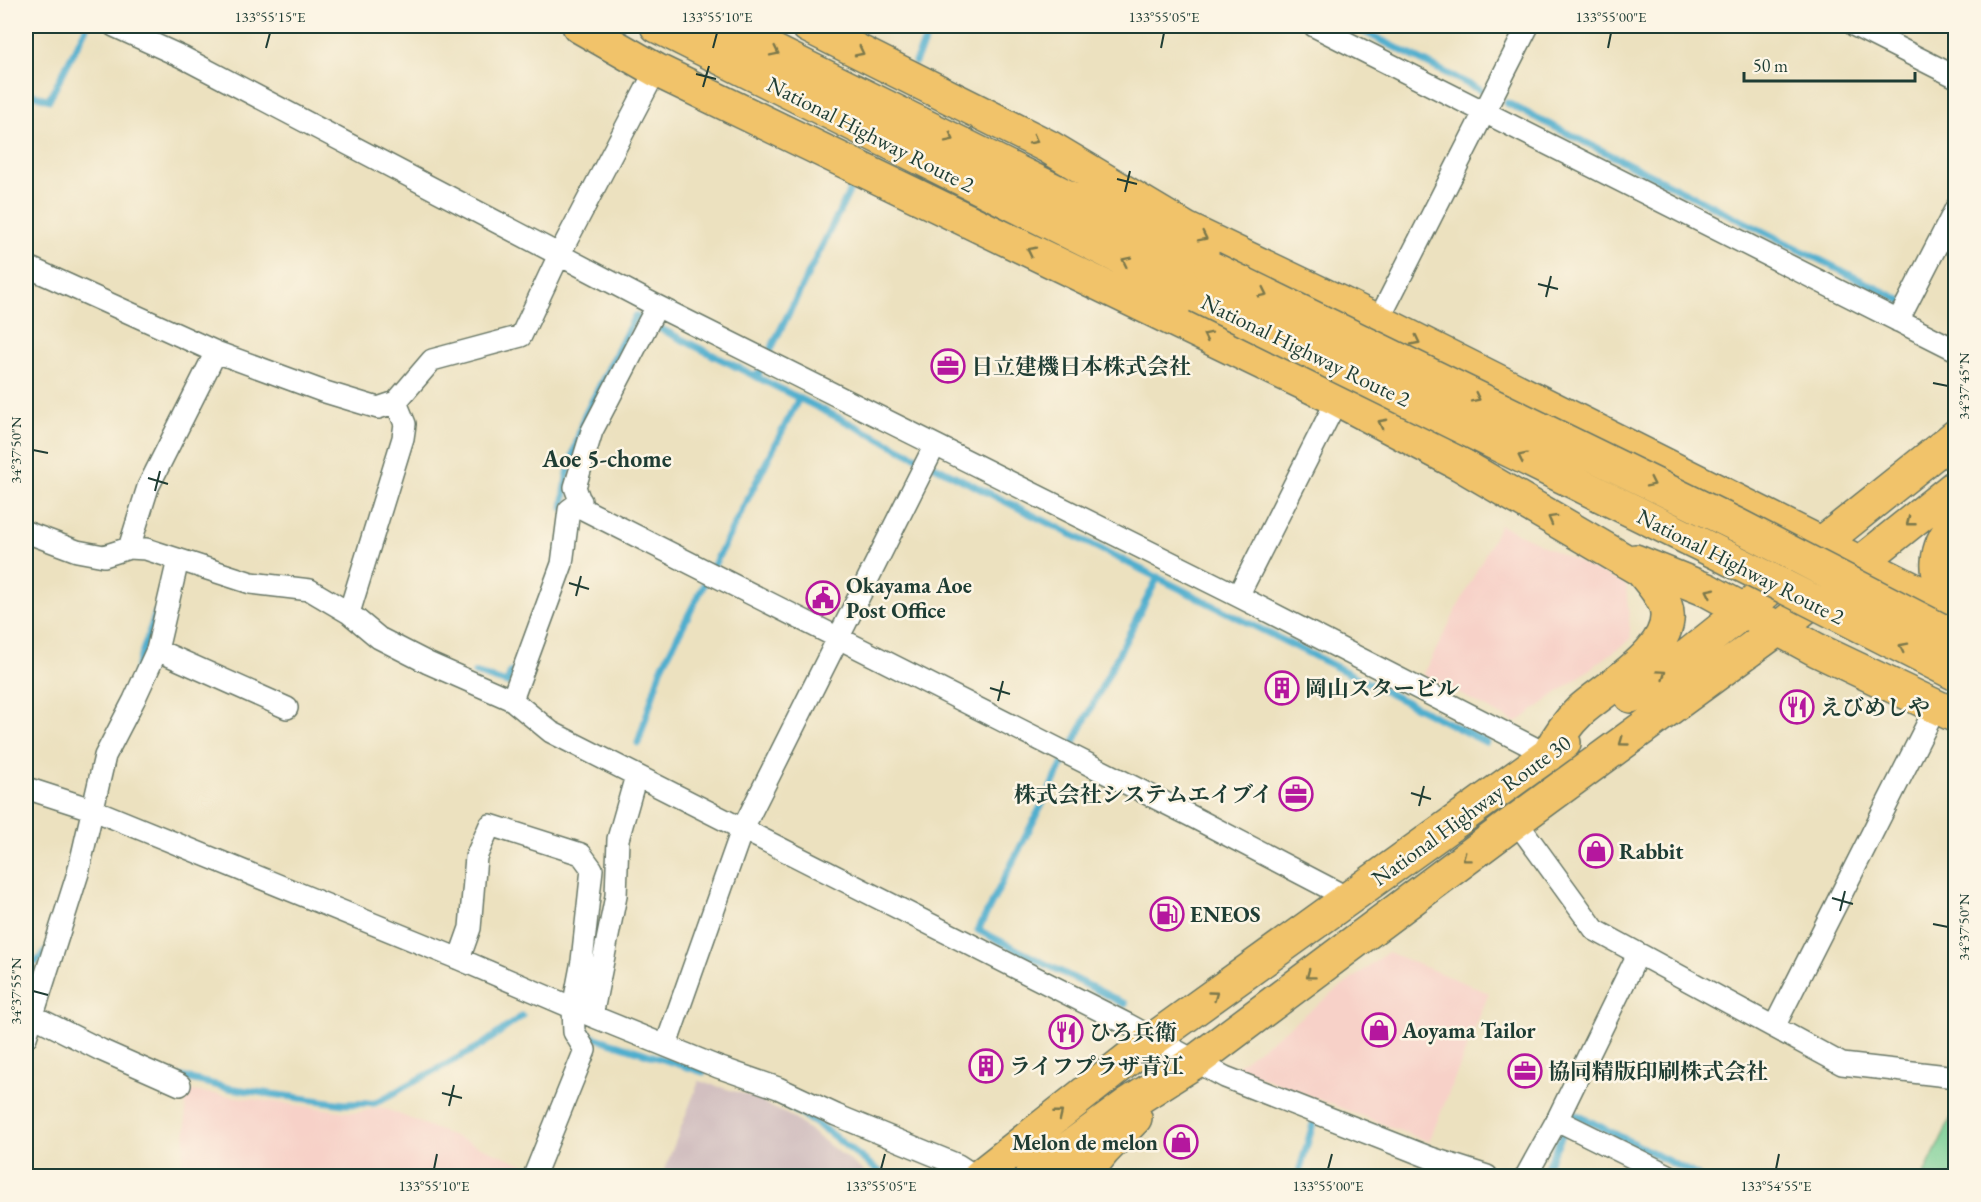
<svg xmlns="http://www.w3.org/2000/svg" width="1981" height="1202" viewBox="0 0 1981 1202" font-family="'EB Garamond','Noto Serif JP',serif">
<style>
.built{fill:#f7d1c8}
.industrial{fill:#d2bfc0}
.green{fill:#74cd93;stroke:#4a8564;stroke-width:1.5}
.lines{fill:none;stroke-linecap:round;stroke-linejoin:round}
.stream{stroke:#50aece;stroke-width:7}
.minor-casing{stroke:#677665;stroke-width:24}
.trunk-casing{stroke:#677665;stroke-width:36}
.minor{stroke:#fff;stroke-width:21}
.trunk{stroke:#f1c36a;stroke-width:33}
.trunk-bridge-casing{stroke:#677665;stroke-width:36;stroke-linecap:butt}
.trunk-bridge{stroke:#f1c36a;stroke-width:33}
.oneway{stroke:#7d794c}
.ticks{fill:none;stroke:#1f3d34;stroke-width:2}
.labels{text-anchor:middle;stroke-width:5;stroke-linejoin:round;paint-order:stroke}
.street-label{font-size:22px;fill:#1f3d34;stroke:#fcf5e5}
.poi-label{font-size:22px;font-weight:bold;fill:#1f3d34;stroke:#fcf5e5;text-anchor:start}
.neighbourhood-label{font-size:24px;font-weight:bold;fill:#1f3d34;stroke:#fcf5e5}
.neatline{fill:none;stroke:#1f3d34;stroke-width:2}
.ticks-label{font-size:15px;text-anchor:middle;fill:#1f3d34}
</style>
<rect width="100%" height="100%" fill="#fcf5e5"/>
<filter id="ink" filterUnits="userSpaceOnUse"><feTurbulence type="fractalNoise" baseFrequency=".0167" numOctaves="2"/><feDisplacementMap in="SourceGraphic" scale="12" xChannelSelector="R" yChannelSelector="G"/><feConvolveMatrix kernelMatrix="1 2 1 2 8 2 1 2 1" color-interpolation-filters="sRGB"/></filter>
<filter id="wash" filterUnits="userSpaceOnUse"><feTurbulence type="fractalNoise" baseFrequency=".008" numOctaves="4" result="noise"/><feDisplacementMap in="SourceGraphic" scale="24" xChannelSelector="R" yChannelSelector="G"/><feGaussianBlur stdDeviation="1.35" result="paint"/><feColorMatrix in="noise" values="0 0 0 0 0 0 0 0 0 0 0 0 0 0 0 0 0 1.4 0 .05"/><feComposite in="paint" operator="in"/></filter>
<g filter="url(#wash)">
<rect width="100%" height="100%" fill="#ece1bf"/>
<path class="built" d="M1500 525 1626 585 1631 639 1516 723 1423 675Z
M1388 952 1489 993 1429 1142 1235 1067Z
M185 1090 356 1113 381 1107 528 1166 524 1176H180L186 1128Z"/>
<path class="industrial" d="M699 1081 761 1099 763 1103 792 1117 870 1176H662Z"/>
<path class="green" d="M1955 1110V1176H1923Z"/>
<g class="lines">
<path class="stream" d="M1353 26 1480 90
M915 62 932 26
M26 92 49 100 87 26
M1507 103 1904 302
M757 377 851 188
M563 508 567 477 584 417 635 316 1486 742
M475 673 507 683 511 672
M135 674 156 613
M638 743 661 669 799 398
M26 965C34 963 41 961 44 952
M26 979 28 1000 31 1002
M1125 1004 978 930 1158 577
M587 1032 590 1036 703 1072
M182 1077 228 1088 344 1104 375 1103 482 1045 522 1016
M773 1096 827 1131 885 1176
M1298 1176 1313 1124
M1542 1176 1573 1113 1698 1176"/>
</g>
</g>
<g filter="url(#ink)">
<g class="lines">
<defs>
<path id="minor" d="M114 26 182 57 657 306 1238 596 1548 755
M1314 26 1956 350
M1855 26 1956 77
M26 266 216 352 322 391 378 408 396 402 432 360 521 336 559 255 656 70
M657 306 592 431 575 487 583 509 1191 816 1348 898
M1898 321 1956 208
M1373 331 1528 26
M26 532 77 551 104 556 129 548 146 549 251 583 310 590 349 613 379 638 428 663 512 700 551 732 1127 1024 1225 1077 1431 1158 1487 1176
M129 548 148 487 216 352
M1238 596 1343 388
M349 613 403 438 405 424 396 402
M157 650 287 708
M512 700 562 564 569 510 581 501
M26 788 94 810 459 959 592 1016 718 1067 778 1088 836 1115 958 1165 975 1176
M1516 821 1595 930 1842 1064 1956 1077
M459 959 470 928 476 857 490 825 581 854 592 869 582 961 573 1008 574 1032 585 1050 534 1176
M26 1008 31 1015 101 1050 180 1085
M592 1016 616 896 618 839 636 776
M1774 1027 1936 707
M26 1037 78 873 105 756 134 700 157 650 178 560
M666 1045 742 830 935 445
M1557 1120 1670 1176
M1526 1176 1557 1120 1638 954"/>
<path id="trunk" d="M579 26 656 70 1337 399 1460 464 1641 570C1650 581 1659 591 1665 604 1681 647 1606 687 1580 711 1566 724 1557 738 1548 755
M657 26 1197 296
M723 26 1211 268
M808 26 1049 147 1186 229 1378 321 1956 611
M1956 522C1936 545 1928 579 1956 599
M1635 561 1707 590 1817 650 1956 716
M1631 696 1690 654 1745 610 1821 544 1956 436
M980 1176 1155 1038 1564 743
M1031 1176 1127 1105 1196 1061 1516 821 1778 629 1956 486
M1083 1176 1104 1150 1135 1118"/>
</defs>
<use href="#minor" class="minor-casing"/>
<use href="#trunk" class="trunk-casing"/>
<use href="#minor" class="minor"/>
<use href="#trunk" class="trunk"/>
<defs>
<path id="trunk-bridge" d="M1211 268 1737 525 1956 638
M1197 296 1722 555 1956 674"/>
</defs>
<use href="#trunk-bridge" class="trunk-bridge-casing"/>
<use href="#trunk-bridge" class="trunk-bridge"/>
</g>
<defs><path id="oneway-chevron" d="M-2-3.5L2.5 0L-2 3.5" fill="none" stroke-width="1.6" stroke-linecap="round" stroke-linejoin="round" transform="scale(1.5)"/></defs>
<g class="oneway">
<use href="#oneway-chevron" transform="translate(775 52) rotate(26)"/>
<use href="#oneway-chevron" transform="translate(860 52) rotate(27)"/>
<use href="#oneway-chevron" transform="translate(950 138) rotate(26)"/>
<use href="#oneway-chevron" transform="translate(1034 140) rotate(27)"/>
<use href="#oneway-chevron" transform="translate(1203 237) rotate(26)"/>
<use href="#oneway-chevron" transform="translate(1031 251) rotate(-154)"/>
<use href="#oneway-chevron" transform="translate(1126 261) rotate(-154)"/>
<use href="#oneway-chevron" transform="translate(1263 293) rotate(26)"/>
<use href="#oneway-chevron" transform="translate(1207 336) rotate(-154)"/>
<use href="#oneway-chevron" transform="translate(1416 341) rotate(27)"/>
<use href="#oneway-chevron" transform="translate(1476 398) rotate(26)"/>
<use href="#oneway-chevron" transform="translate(1382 423) rotate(-152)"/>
<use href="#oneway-chevron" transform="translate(1522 457) rotate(-154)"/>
<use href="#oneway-chevron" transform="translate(1651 483) rotate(26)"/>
<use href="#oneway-chevron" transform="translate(1552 519) rotate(-151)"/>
<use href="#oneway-chevron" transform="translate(1910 522) rotate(142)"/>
<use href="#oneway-chevron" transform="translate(1710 592) rotate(-154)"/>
<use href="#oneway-chevron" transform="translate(1903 647) rotate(-153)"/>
<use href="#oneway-chevron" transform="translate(1662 674) rotate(-35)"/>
<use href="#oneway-chevron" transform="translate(1623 742) rotate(144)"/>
<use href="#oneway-chevron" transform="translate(1466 858) rotate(143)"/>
<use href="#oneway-chevron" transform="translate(1310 975) rotate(143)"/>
<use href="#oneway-chevron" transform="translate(1214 995) rotate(-36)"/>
<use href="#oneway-chevron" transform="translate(1059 1114) rotate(-39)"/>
</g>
</g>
<path class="ticks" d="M266 48 270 33M713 48 717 33M1161 48 1164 33M1608 48 1611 33M696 74 716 79M703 87 709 66M1117 179 1137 184M1125 192 1130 171M1538 284 1558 289M1546 297 1551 276M1933 383 1948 386M33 450 48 453M148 478 168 484M155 491 160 471M569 583 589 589M576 596 581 576M990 688 1010 694M998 701 1003 681M1411 793 1431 799M1419 806 1424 786M1832 898 1853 904M1840 911 1845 891M1933 924 1948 927M33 991 48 995M442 1093 462 1098M449 1106 454 1085M434 1169 437 1154M881 1169 885 1154M1328 1169 1332 1154M1776 1169 1779 1154"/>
<defs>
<symbol id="office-ring" viewBox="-11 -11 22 22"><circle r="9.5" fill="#fcf5e5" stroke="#b5179e" stroke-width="1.5"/><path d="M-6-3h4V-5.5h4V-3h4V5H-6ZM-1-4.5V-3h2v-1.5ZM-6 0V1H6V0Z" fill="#b5179e"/></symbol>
<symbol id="civic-ring" viewBox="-11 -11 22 22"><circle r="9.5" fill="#fcf5e5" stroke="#b5179e" stroke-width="1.5"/><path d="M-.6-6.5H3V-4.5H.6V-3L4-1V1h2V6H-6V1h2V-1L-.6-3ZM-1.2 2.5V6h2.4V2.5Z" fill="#b5179e"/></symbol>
<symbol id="building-ring" viewBox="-11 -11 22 22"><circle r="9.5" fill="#fcf5e5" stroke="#b5179e" stroke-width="1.5"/><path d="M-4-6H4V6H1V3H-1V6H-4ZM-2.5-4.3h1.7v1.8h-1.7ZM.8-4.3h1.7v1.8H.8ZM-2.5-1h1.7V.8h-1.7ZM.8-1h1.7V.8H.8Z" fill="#b5179e"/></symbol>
<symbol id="restaurant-ring" viewBox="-11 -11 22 22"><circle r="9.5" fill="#fcf5e5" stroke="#b5179e" stroke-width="1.5"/><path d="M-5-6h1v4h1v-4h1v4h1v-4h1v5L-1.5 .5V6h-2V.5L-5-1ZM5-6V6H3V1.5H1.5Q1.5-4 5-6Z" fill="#b5179e"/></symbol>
<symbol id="shop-ring" viewBox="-11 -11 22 22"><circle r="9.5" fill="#fcf5e5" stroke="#b5179e" stroke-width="1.5"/><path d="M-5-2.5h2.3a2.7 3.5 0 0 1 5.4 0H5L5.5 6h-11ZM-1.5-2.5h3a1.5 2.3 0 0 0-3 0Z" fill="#b5179e"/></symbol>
<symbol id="fuel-ring" viewBox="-11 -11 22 22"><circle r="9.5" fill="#fcf5e5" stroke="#b5179e" stroke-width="1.5"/><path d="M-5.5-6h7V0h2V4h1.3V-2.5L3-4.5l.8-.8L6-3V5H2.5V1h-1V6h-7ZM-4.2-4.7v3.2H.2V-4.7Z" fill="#b5179e"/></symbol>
</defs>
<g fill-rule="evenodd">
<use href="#office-ring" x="929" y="347" width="38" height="38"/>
<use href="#civic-ring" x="804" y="579" width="38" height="38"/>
<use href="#building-ring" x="1263" y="669" width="38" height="38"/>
<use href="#restaurant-ring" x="1778" y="688" width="38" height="38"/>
<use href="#office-ring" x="1277" y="775" width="38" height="38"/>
<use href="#shop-ring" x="1577" y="832" width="38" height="38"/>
<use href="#fuel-ring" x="1148" y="895" width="38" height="38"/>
<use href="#shop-ring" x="1360" y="1011" width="38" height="38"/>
<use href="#restaurant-ring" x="1047" y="1013" width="38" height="38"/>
<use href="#building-ring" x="967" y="1047" width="38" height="38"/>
<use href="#office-ring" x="1506" y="1052" width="38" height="38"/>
<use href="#shop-ring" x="1162" y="1123" width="38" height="38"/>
</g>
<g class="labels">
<g class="street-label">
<text transform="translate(871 134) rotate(27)" y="8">National Highway Route 2</text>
<text transform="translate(1306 350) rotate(26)" y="8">National Highway Route 2</text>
<text transform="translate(1741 566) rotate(27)" y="8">National Highway Route 2</text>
<text transform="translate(1471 810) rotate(-36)" y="8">National Highway Route 30</text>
</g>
<g class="poi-label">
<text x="971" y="374">日立建機日本株式会社</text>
<text x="846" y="593">Okayama Aoe<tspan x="846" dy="25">Post Office</tspan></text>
<text x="1305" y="696">岡山スタービル</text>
<text x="1820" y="715">えびめしや</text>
<text x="1273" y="802" text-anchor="end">株式会社システムエイブイ</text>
<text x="1619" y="859">Rabbit</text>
<text x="1190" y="922">ENEOS</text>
<text x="1402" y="1038">Aoyama Tailor</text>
<text x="1089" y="1040">ひろ兵衛</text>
<text x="1009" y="1074">ライフプラザ青江</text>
<text x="1548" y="1079">協同精版印刷株式会社</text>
<text x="1158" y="1150" text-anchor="end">Melon de melon</text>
</g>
<g class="neighbourhood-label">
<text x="607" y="467">Aoe 5-chome</text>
</g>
</g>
<rect width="1981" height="1202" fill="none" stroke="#fcf5e5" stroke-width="66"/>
<path d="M1744 72v9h171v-9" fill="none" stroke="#1f3d34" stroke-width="3"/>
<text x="1753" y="72" font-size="18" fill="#1f3d34" stroke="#fcf5e5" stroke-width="4.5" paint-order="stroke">50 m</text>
<rect x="33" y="33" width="1915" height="1136" class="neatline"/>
<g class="ticks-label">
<text x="270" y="22">133°55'15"E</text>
<text x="717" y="22">133°55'10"E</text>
<text x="1164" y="22">133°55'05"E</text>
<text x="1611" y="22">133°55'00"E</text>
<text transform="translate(1964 386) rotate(-90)" y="5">34°37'45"N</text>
<text transform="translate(16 450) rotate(-90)" y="5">34°37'50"N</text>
<text transform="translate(1964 927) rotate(-90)" y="5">34°37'50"N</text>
<text transform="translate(16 991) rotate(-90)" y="5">34°37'55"N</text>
<text x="434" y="1191">133°55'10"E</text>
<text x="881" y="1191">133°55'05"E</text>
<text x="1328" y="1191">133°55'00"E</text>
<text x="1776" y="1191">133°54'55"E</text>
</g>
</svg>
